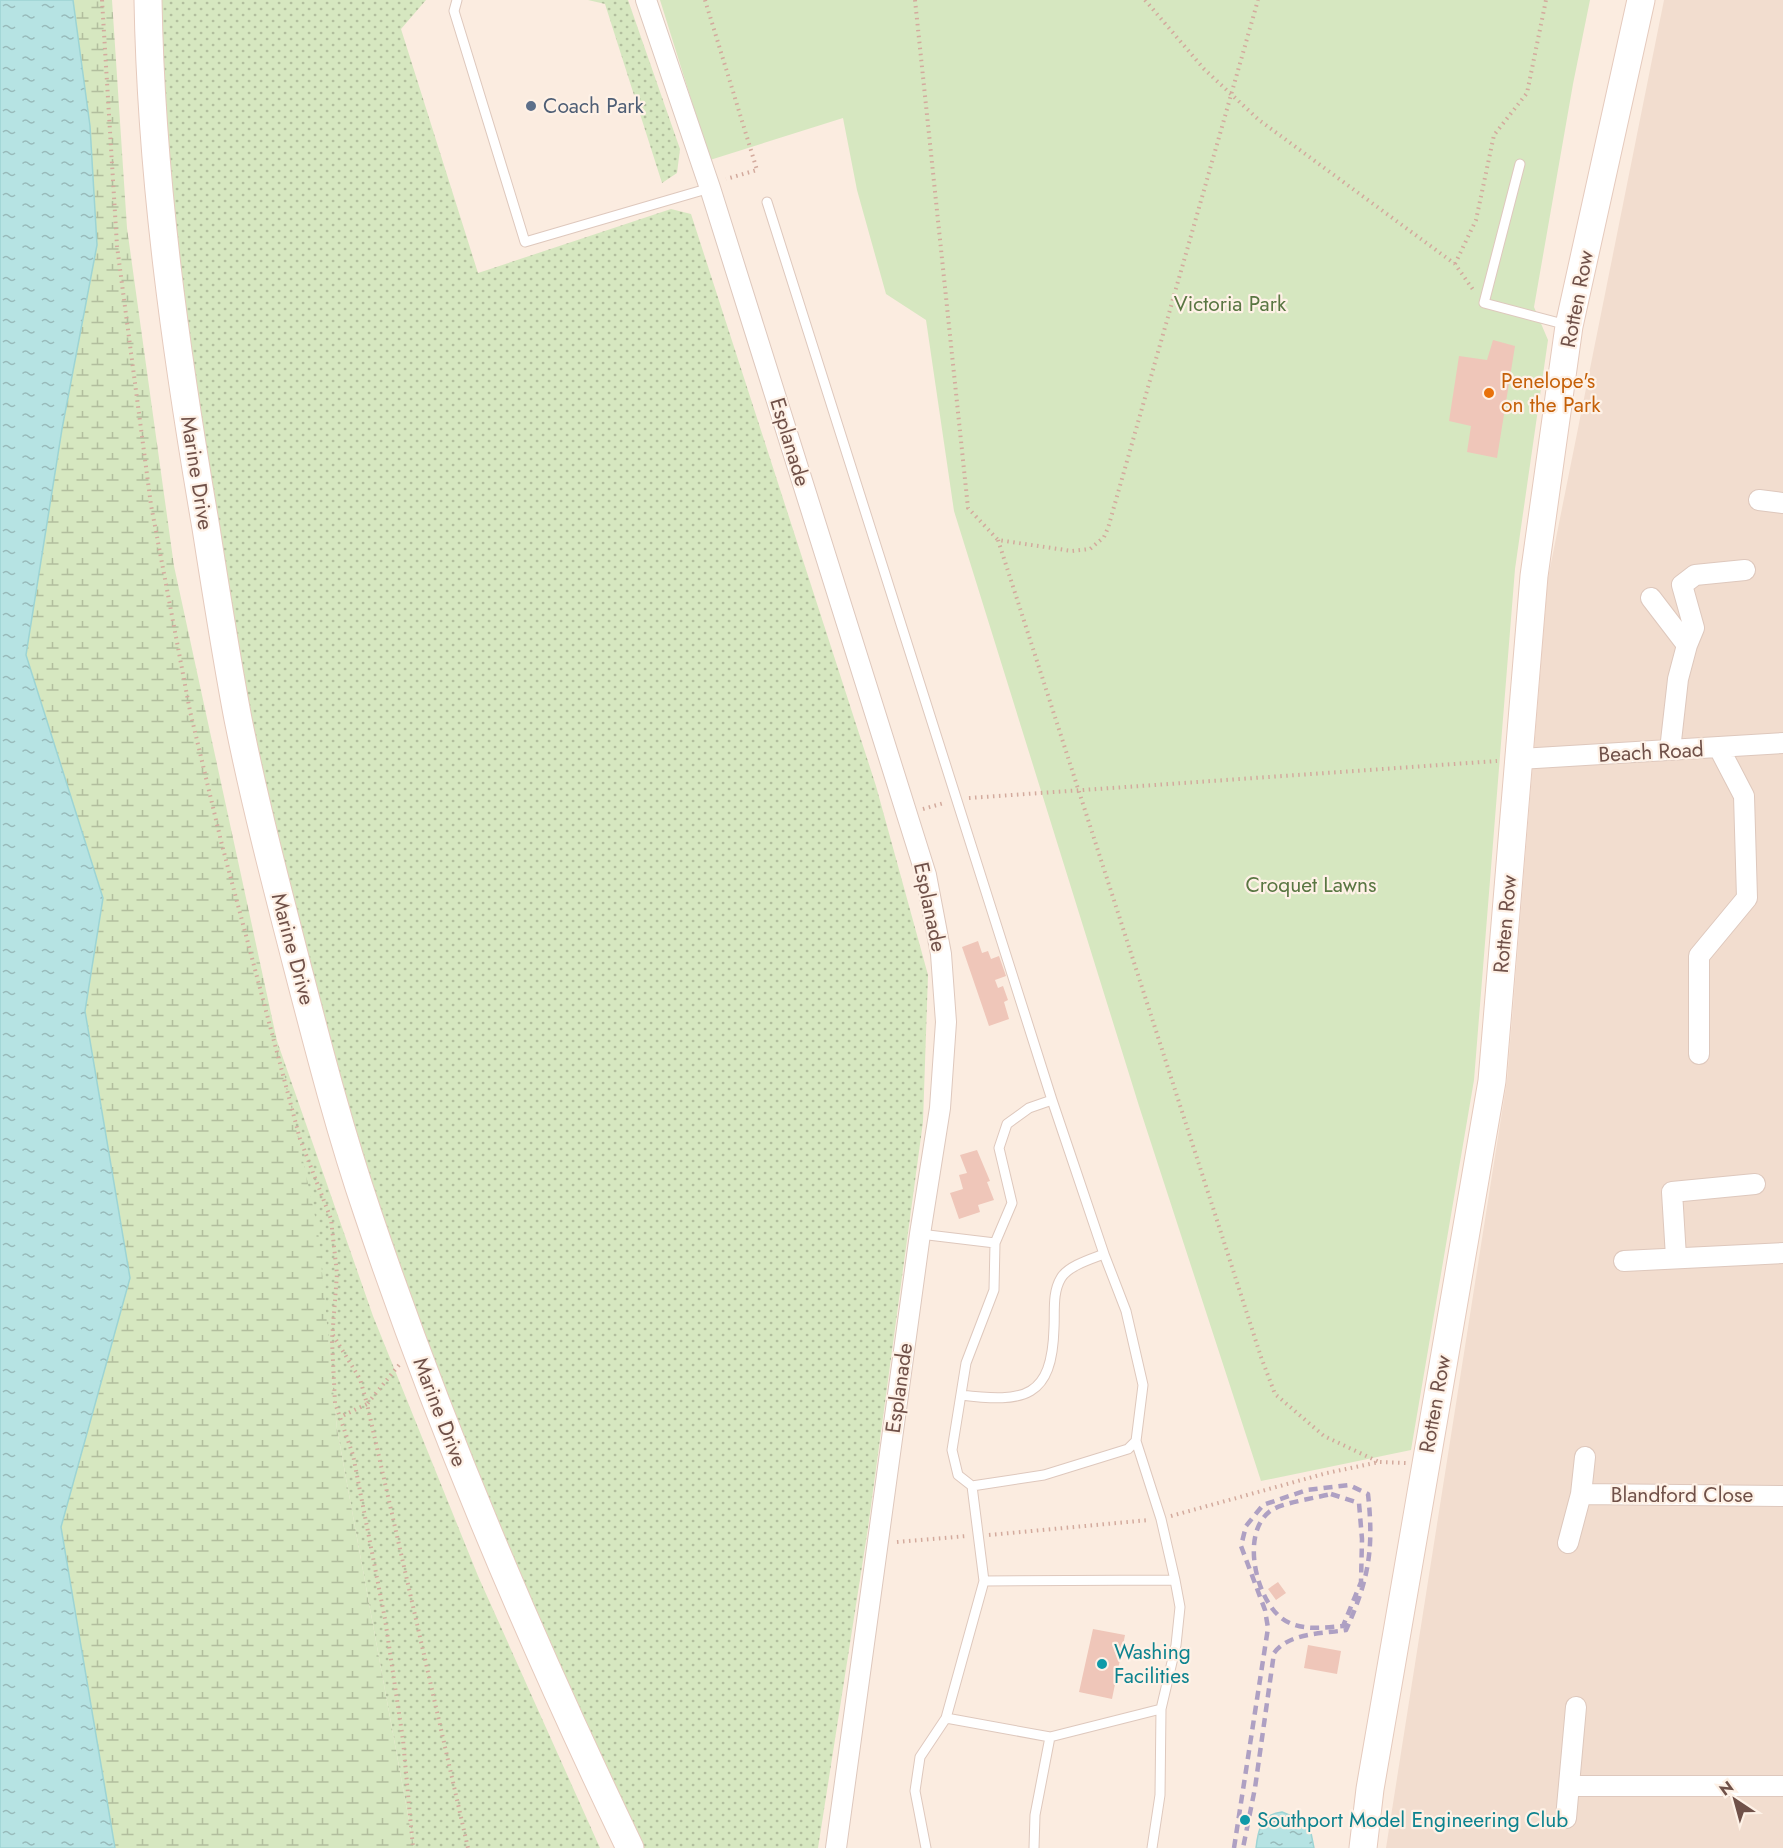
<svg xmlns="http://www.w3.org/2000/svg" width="1783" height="1848" viewBox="0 0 1783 1848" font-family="Jost,sans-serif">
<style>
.residential{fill:#f2ddcf}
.grass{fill:url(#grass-dots)}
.wetland{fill:url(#wetland-marsh)}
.green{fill:#d6e7c0}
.water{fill:url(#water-ripples);stroke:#9dd4d4;stroke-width:1.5}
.building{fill:#efc6b9}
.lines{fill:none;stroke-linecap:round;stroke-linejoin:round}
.lane-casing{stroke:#dec8bd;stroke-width:11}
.street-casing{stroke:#dec8bd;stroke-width:22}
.secondary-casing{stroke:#e5cabd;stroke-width:29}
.path{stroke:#d3aa9d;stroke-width:4;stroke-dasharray:1.5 4.5;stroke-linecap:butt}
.lane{stroke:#fff;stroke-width:9}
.street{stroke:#fff;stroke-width:20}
.secondary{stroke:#fff;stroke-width:27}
.rail{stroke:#aea0c3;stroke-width:4.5;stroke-dasharray:9 6;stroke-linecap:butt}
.service-dot{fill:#5c6f8a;stroke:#fef1e6;stroke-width:2}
.food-dot{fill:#e8710a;stroke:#fef1e6;stroke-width:2}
.culture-dot{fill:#0f9aa8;stroke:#fef1e6;stroke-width:2}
.labels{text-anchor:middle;stroke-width:4.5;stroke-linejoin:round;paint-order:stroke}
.service-label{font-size:21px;fill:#4e5e75;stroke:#fef1e6;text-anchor:start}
.street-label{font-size:21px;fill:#705149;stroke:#fef1e6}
.park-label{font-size:21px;fill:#597642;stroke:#fef1e6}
.food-label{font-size:21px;fill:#c56008;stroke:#fef1e6;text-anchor:start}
.culture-label{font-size:21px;fill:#0d838f;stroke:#fef1e6;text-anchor:start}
</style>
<defs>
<pattern id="grass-dots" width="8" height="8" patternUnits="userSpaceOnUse" patternTransform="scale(1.5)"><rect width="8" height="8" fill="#d6e7c0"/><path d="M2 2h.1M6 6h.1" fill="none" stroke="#b2be9e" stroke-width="1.8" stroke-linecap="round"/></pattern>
<pattern id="wetland-marsh" width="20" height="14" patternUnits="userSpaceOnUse" patternTransform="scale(1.5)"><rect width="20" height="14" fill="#d6e7c0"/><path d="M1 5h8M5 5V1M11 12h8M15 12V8" fill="none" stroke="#b2be9e"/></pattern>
<pattern id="water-ripples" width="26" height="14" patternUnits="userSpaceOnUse" patternTransform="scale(1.5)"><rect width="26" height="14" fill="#b6e3e3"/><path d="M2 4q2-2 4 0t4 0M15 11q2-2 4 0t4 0" fill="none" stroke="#98baba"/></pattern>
</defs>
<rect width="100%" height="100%" fill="#fbece0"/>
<path class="residential" d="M1664 0H1783V1848H1386L1507 1080 1548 578Z"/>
<path class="grass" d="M160 0H426L401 29 478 273 671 209 691 214 876 786 928 975 923 1122 868 1528 818 1848H643C597 1752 555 1655 513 1557 482 1486 451 1414 425 1342 274 911 177 457 160 0Z
M588 0H628L680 149 677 173 662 183 605 4Z
M276 1038 373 1316 478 1576 600 1848H414L337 1429 317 1230Z"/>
<path class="wetland" d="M0 0H112L127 228 174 566 318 1230 337 1429 414 1848H0Z"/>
<path class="green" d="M660 0H1590L1573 84 1534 307 1548 340 1515 569 1474 1080 1411 1450 1261 1481 1139 1106 954 511 926 320 886 294 857 190 843 118 710 160Z"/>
<path class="water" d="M0 0H73L90 126 97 245 62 429 26 655 103 898 85 1011 130 1278 61 1527 115 1848H0Z
M1282 1812 1309 1823 1314 1848H1256C1258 1830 1261 1814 1282 1812Z"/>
<path class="building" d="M1493 340 1515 346 1497 458 1467 452 1471 426 1449 421 1459 356 1487 360Z
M978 941 982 953 988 951 991 959 999 956 1006 976 995 980 998 988 1003 986 1008 1000 1004 1002 1009 1019 989 1026 962 947Z
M977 1150 990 1181 987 1182 994 1200 978 1205 980 1212 959 1219 950 1193 963 1189 959 1175 967 1173 960 1155Z
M1278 1582 1286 1593 1276 1600 1268 1589Z
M1093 1629 1125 1635 1112 1699 1079 1692Z
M1308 1645 1341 1651 1337 1674 1304 1668Z"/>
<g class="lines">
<defs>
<path id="lane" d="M457 0 454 11 525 242 710 188
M1520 164 1484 303 1567 325
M767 202 1052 1100 1104 1254
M920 1234 995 1243
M961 1395C1025 1403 1052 1398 1054 1328 1055 1312 1052 1293 1061 1278 1068 1266 1091 1259 1104 1254L1126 1311 1143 1385 1136 1441 1128 1449 1044 1475 972 1486
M1136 1441 1161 1519 1175 1580
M984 1581 1175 1580 1180 1607 1176 1645 1161 1709 1160 1795 1152 1848
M946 1718 1050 1737 1161 1709
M926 1848 915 1791 920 1757 946 1718 984 1581 972 1486 958 1475 952 1450 966 1363 994 1290 995 1243 1012 1203 999 1148 1007 1124 1029 1108 1052 1100
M1034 1848 1035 1815 1050 1737"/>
<path id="street" d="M646 0 710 188 926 875 941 954 946 1022 940 1108 920 1234 836 1848
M1759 500 1783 503
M1651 598 1687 645 1678 679 1670 750
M1687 645 1694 628 1682 585 1695 575 1745 570
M1519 759 1783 743
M1699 1054V956L1747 898 1744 796 1719 748
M1676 1257 1672 1192 1755 1184
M1624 1261 1783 1253
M1581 1494 1783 1496
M1568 1543 1581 1494 1585 1457
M1570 1786H1783
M1566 1818 1576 1707"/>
<path id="secondary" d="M148 0C151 177 176 354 206 528 216 592 226 656 238 719 255 804 277 888 299 973 320 1054 341 1135 368 1214 441 1431 531 1642 630 1848
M1363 1848 1370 1789 1492 1081 1534 576 1569 326 1641 0"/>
</defs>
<use href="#lane" class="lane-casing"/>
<use href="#street" class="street-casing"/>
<use href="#secondary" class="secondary-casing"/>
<path class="path" d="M102 0 117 246 151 505 190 711 222 845 300 1139 331 1219 337 1274 332 1340 335 1403 353 1455 385 1619 403 1740 413 1848
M705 0 757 170 726 179
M915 0 968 508 998 540 1072 551 1090 549 1104 537 1108 528 1258 0
M1145 0 1204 69 1259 120 1455 264 1474 291
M1455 264 1476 220 1494 135 1527 93 1546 0
M998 540 1261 1357 1275 1394 1324 1436 1379 1462
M969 798 1497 761
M923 809 944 803
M333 1335 360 1379 367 1404 340 1417
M399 1365 367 1404 468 1848
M1171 1516 1327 1473 1379 1462 1406 1463
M989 1535 1149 1520
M897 1542 967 1536"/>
<use href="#lane" class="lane"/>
<use href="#street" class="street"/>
<use href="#secondary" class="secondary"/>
<path class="rail" d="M1331 1494 1359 1503 1362 1539 1361 1582 1343 1626C1321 1628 1294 1632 1277 1614 1255 1592 1242 1534 1269 1512 1279 1503 1316 1498 1331 1494Z
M1234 1848 1268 1628 1265 1610 1241 1546 1246 1526 1263 1505 1307 1490 1349 1485 1368 1494C1374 1549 1369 1579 1346 1630 1322 1634 1290 1632 1274 1653L1255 1788 1243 1848"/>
</g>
<circle class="service-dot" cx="531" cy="106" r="6"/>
<circle class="food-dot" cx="1489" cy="393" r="6"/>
<g class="culture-dot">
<circle cx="1102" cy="1664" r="6"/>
<circle cx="1245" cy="1820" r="6"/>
</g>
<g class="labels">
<g class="service-label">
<text x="543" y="113">Coach Park</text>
</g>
<g class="street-label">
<text transform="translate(1577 299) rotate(-79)" y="7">Rotten Row</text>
<text transform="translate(790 442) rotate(73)" y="7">Esplanade</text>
<text transform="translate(197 473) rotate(81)" y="7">Marine Drive</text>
<text transform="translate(1651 752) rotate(-3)" y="7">Beach Road</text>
<text transform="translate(930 907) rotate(78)" y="7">Esplanade</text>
<text transform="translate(1505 924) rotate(-85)" y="7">Rotten Row</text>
<text transform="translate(293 949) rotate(75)" y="7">Marine Drive</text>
<text transform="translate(899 1388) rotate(-82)" y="7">Esplanade</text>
<text transform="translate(1435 1404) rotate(-80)" y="7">Rotten Row</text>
<text transform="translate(440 1412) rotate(69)" y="7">Marine Drive</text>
<text x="1682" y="1502">Blandford Close</text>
</g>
<g class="park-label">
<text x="1230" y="311">Victoria Park</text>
<text x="1311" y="892">Croquet Lawns</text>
</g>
<g class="food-label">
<text x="1501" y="388">Penelope's<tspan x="1501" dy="24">on the Park</tspan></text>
</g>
<g class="culture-label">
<text x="1114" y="1659">Washing<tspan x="1114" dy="24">Facilities</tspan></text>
<text x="1257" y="1827">Southport Model Engineering Club</text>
</g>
</g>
<g transform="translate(1735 1800) rotate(324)" stroke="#fef1e6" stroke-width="4.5" paint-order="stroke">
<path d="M0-4.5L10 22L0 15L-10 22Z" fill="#705149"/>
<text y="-9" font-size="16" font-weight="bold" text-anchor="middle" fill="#705149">N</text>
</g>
</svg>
